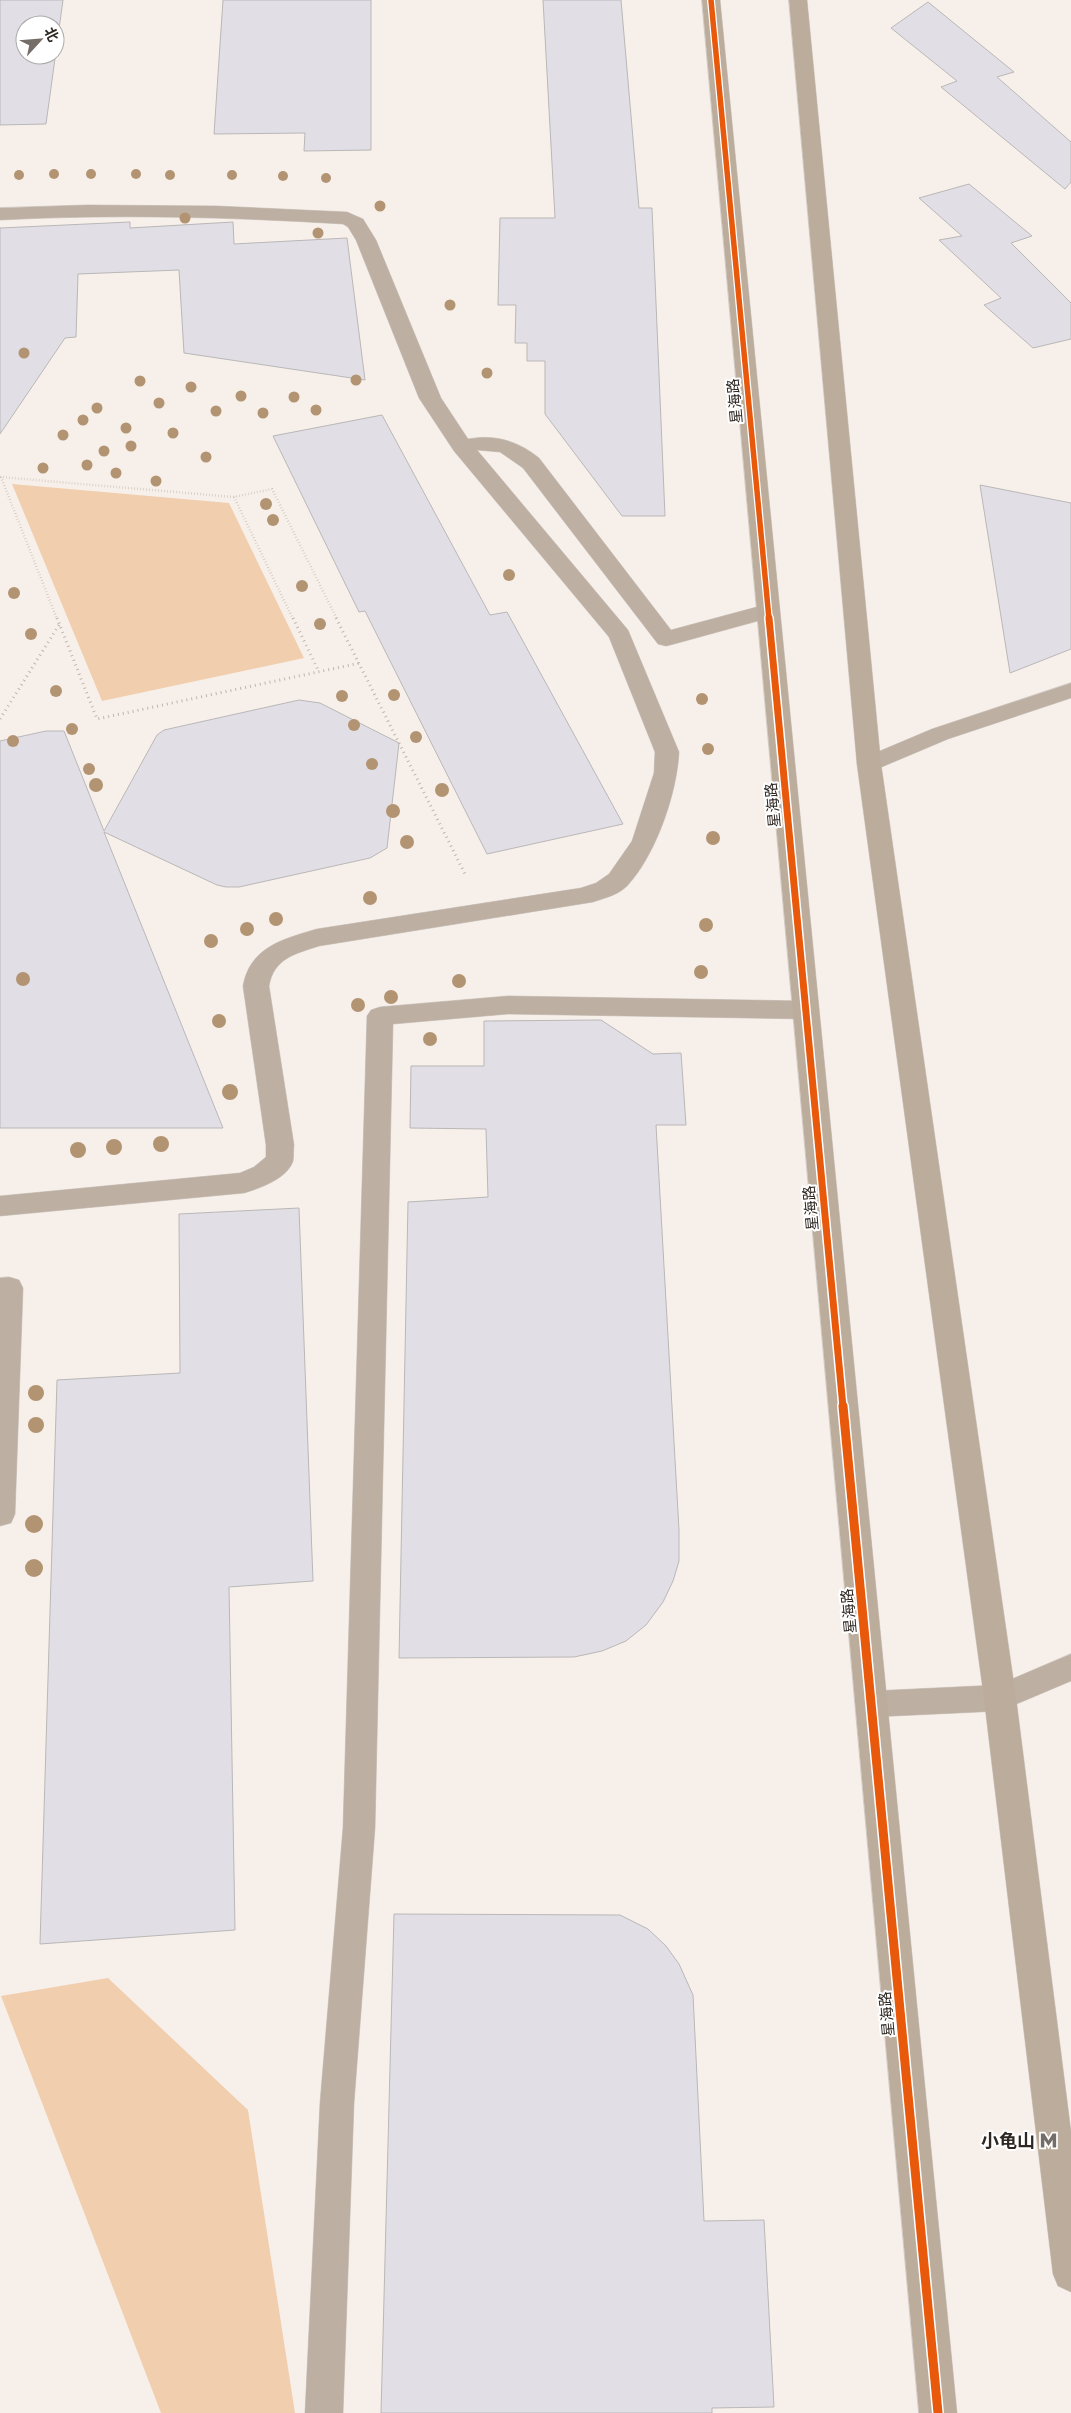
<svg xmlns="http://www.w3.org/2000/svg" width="1071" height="2413" viewBox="0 0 1071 2413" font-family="Mulish,'Noto Sans SC',sans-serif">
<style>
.green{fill:#f1ceae}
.building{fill:#e1dee6;stroke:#bab7b7;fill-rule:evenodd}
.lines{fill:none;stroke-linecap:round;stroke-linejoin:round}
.lane-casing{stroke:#d2ccc7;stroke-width:1}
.street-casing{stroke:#d2ccc7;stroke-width:1}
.secondary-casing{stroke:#d2ccc7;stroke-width:1}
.path-far1{stroke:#bfb4aa;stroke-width:2.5;stroke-dasharray:0.5 2.5;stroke-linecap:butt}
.path{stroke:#bfb4aa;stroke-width:3;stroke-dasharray:1 4;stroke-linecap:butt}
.lane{fill:#beafa3;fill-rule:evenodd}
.street{fill:#beafa3;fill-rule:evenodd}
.secondary{fill:#bbac9c;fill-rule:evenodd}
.cycleway-far2-casing{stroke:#fff;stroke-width:8}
.cycleway-far1-casing{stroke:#fff;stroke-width:10}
.cycleway-casing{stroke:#fff;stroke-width:12}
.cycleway-far2{stroke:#e8590c;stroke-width:5.5}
.cycleway-far1{stroke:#e8590c;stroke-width:7}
.cycleway{stroke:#e8590c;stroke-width:9}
.tree{fill:#b39472}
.labels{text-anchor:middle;stroke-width:4;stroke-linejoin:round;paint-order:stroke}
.street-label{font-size:15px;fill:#2e2722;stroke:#fff}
.near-poi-label{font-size:18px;font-weight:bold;fill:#2e2722;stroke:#fff;text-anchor:end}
</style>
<rect width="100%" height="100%" fill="#f7f0ea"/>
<path class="green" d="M12 484 229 503 304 658 102 701Z
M108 1978 248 2110 295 2413H161L1 1996Z"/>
<path class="building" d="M0 0H63L46 124 0 125ZM25 25H55V55H25Z
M223 0H371V150L304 151 305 133 214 134Z
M543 0H621L639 208H652L665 516H622L545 414V361H527V343H515L516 305H498L500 218H555Z
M928 2 1014 72 997 77 1071 142V182L1065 189 941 87 957 81 891 28Z
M969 184 1032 236 1011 243 1071 303V339L1033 348 984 305 1001 298 939 240 962 236 919 198Z
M130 222V228L233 222 234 244 347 238 365 380 184 353 179 270 78 274 76 337 65 338 0 434V228Z
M382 415 490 615 507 612 623 824 487 854 365 611 359 612 273 436Z
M980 485 1071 503V649L1010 673Z
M299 700 320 703 399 743 387 848 370 858 239 887H226L217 885 104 832 223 1128H0V741L46 731H64L104 831 157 735 164 730Z
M601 1020 653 1054 681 1053 686 1125H656L679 1530V1561L673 1581 663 1602 646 1625 626 1641 602 1651 574 1657 399 1658 408 1202 488 1197 486 1129 410 1128 411 1066H484V1021Z
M299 1208 313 1581 229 1587 235 1930 40 1944 57 1380 180 1373 179 1214Z
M394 1914 620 1915 648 1929 666 1946 679 1964 693 1995 704 2221 764 2220 774 2407 712 2408V2413H381Z"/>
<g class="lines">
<defs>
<path id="lane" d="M87 205 217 206 347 212 363 219 376 240 441 398 468 439C495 434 518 441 539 458L671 630 768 604 776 606 779 611 776 616 674 644 666 646 658 644 523 468 500 452 477 450 628 630 679 752C677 793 656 855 627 886 618 895 605 898 593 902L319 946C295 954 274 958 269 986L294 1145C293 1150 294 1156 293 1161 287 1179 260 1188 244 1193L0 1216V1196L240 1173 254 1167 266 1157V1145L243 986C250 947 283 939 317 929L581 888 596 883 609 874 632 841 654 773 655 752 609 637 454 451 419 398 356 240 348 227 343 224C228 217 114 214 0 220V208Z
M1071 683V698L948 739 877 769 869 772 861 769 857 764 861 759 932 729Z
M508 996 806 1001 815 1004 819 1010 815 1016 806 1019 508 1014 393 1024 375 1828 354 2103 343 2413H305L320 2103 343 1828 367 1016 371 1010 380 1007Z
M9 1277 19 1280 23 1288 15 1514 11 1523 0 1526V1278Z"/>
<path id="street" d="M1071 1654V1681L1000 1711 872 1717 861 1713 856 1704 861 1695 872 1691 998 1685Z"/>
<path id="secondary" d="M702 0H720L957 2413H919Z
M789 0H807L881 764 1016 1698 1071 2132V2292L1058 2286 1053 2274 984 1698 857 764Z"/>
</defs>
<use href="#lane" class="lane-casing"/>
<use href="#street" class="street-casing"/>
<use href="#secondary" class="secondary-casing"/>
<path class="path-far1" d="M0 477 234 497
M1 477 57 619
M293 619 234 497 272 489 337 619"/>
<path class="path" d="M57 618 97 719 360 663
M293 618 319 672
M336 618 465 874
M0 719 59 625"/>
<use href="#lane" class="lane"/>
<use href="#street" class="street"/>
<use href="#secondary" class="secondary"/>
<defs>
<path id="cycleway-far2" d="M711 0 769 619"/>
<path id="cycleway-far1" d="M769 618 843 1407"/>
<path id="cycleway" d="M843 1406 938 2413"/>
</defs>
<use href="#cycleway-far2" class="cycleway-far2-casing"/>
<use href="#cycleway-far1" class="cycleway-far1-casing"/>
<use href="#cycleway" class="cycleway-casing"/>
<use href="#cycleway-far2" class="cycleway-far2"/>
<use href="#cycleway-far1" class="cycleway-far1"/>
<use href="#cycleway" class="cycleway"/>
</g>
<g class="tree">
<circle cx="54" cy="174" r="5"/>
<circle cx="91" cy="174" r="5"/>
<circle cx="136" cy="174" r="5"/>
<circle cx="19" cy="175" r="5"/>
<circle cx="170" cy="175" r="5"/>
<circle cx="232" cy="175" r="5"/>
<circle cx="283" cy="176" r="5"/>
<circle cx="326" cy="178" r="5"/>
<circle cx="380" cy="206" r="5.5"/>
<circle cx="185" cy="218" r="5.5"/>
<circle cx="318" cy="233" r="5.5"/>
<circle cx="450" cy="305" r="5.5"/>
<circle cx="24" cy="353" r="5.5"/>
<circle cx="487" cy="373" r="5.5"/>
<circle cx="356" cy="380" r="5.5"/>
<circle cx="140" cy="381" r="5.5"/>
<circle cx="191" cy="387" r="5.5"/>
<circle cx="241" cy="396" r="5.5"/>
<circle cx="294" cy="397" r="5.5"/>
<circle cx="159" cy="403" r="5.5"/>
<circle cx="97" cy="408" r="5.5"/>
<circle cx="316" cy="410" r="5.5"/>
<circle cx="216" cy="411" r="5.5"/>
<circle cx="263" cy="413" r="5.5"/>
<circle cx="83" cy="420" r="5.5"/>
<circle cx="126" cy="428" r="5.5"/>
<circle cx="173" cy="433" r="5.5"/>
<circle cx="63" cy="435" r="5.5"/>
<circle cx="131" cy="446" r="5.5"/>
<circle cx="104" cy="451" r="5.5"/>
<circle cx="206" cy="457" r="5.5"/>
<circle cx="87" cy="465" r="5.5"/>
<circle cx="43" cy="468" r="5.5"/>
<circle cx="116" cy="473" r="5.5"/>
<circle cx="156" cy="481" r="5.5"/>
<circle cx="266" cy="504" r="6"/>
<circle cx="273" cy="520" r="6"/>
<circle cx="509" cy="575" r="6"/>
<circle cx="302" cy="586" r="6"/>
<circle cx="14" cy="593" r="6"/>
<circle cx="320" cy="624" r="6"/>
<circle cx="31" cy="634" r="6"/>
<circle cx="56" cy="691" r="6"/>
<circle cx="394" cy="695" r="6"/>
<circle cx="342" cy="696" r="6"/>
<circle cx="702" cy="699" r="6"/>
<circle cx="354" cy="725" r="6"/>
<circle cx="72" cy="729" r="6"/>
<circle cx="416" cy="737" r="6"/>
<circle cx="13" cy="741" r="6"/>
<circle cx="708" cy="749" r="6"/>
<circle cx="372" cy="764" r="6"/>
<circle cx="89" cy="769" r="6"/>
<circle cx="96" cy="785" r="7"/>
<circle cx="442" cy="790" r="7"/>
<circle cx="393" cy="811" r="7"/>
<circle cx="713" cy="838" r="7"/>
<circle cx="407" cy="842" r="7"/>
<circle cx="370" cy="898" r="7"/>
<circle cx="276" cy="919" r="7"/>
<circle cx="706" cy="925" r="7"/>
<circle cx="247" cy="929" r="7"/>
<circle cx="211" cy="941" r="7"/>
<circle cx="701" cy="972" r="7"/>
<circle cx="23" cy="979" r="7"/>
<circle cx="459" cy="981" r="7"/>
<circle cx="391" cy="997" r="7"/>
<circle cx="358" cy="1005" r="7"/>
<circle cx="219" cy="1021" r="7"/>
<circle cx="430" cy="1039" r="7"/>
<circle cx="230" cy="1092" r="8"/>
<circle cx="161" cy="1144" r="8"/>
<circle cx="114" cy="1147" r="8"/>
<circle cx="78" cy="1150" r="8"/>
<circle cx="36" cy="1393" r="8"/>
<circle cx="36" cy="1425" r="8"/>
<circle cx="34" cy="1524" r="9"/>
<circle cx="34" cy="1568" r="9"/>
</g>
<defs>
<symbol id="metro-bare" viewBox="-9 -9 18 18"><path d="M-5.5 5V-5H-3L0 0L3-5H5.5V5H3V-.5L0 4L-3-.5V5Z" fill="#746d68" stroke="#fff" stroke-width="2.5" paint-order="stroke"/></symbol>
</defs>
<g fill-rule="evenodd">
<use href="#metro-bare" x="1036" y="2128" width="25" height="25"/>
</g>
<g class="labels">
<g class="street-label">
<text transform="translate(735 401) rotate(-95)" y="5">星海路</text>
<text transform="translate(773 805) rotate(-95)" y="5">星海路</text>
<text transform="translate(811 1208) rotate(-95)" y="5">星海路</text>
<text transform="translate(849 1611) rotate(-95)" y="5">星海路</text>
<text transform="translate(887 2014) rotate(-95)" y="5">星海路</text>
</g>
<g class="near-poi-label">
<text x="1035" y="2147">小龟山</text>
</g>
</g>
<g transform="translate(40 40) rotate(64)"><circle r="24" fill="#ffffff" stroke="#aba9a7"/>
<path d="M0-4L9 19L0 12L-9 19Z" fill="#746d68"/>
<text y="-8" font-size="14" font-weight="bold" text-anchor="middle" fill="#2e2722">北</text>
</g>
</svg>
